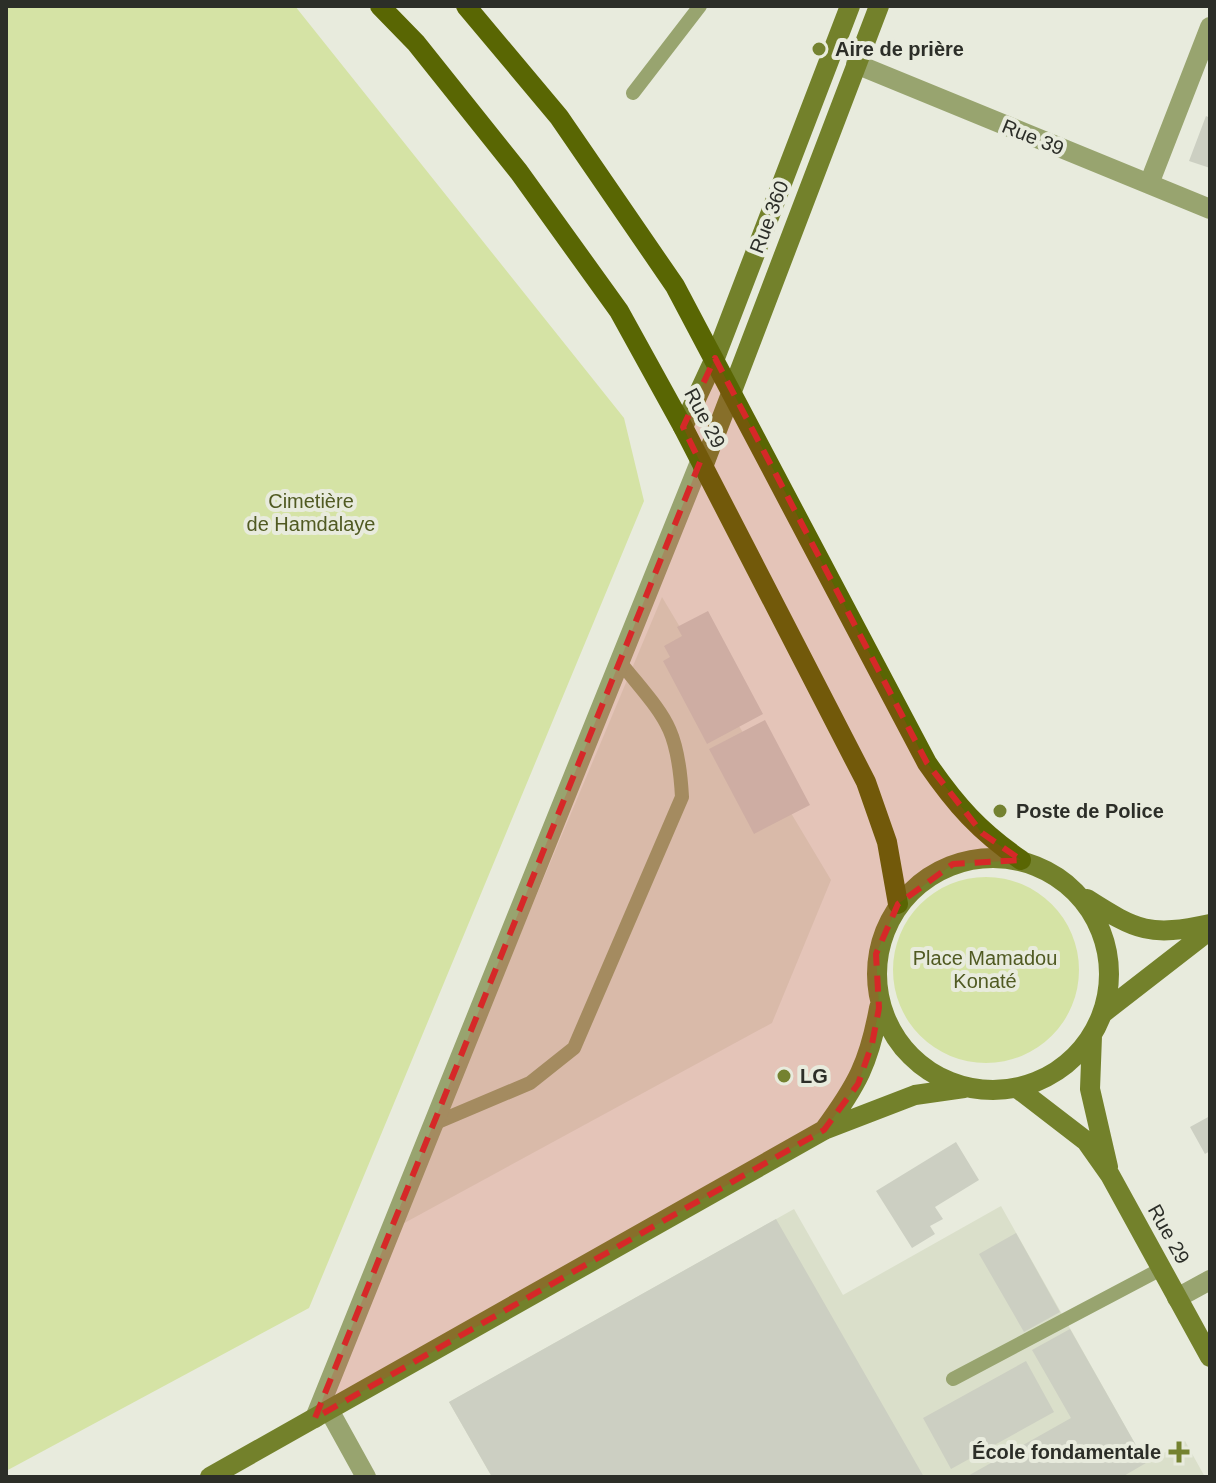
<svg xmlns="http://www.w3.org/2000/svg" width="1216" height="1483" viewBox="0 0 1216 1483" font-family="Helvetica,sans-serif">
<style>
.built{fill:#dadfca}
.green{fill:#d5e3a5}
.building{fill:#cccfc2}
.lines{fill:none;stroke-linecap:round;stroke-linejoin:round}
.lane{stroke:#98a46f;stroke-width:14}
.street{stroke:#98a46f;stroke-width:20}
.secondary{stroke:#73812b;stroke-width:20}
.primary{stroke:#596603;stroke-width:20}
.marked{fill:#d62828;fill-opacity:0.2;stroke:#d62828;stroke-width:6;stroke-dasharray:16 10;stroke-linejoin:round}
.poi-dot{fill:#748230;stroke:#e8ebdd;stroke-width:3}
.labels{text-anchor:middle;stroke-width:8;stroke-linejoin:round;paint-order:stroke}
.poi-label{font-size:20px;font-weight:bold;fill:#2c2e28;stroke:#e8ebdd;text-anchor:start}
.street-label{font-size:20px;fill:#2c2e28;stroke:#e8ebdd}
.park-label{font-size:20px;fill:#505a22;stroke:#e8ebdd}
</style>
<rect width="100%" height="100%" fill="#e8ebdd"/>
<path class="built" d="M662 597 831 880 772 1023 397 1227Z
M1001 1206 1146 1463 1185 1441 1205 1477H492L449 1402 794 1209 843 1295Z"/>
<path class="green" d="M6 6H295L624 418 644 501 309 1308 6 1471Z
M893 970a93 93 0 1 1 186 0a93 93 0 1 1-186 0Z"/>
<path class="building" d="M1206 116 1210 118V168L1189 161Z
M708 611 763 714 707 744 663 661 670 657 664 646 682 636 677 627Z
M765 720 810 805 754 834 709 749Z
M1210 1116V1151L1205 1154 1190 1127Z
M956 1142 979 1180 935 1207 943 1219 930 1226 935 1234 912 1248 876 1191Z
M776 1219 924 1477H492L449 1402Z
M1016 1233 1060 1312 1024 1332 979 1254Z
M1070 1329 1146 1463 1122 1477H966L1071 1418 1032 1350Z
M1026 1361 1054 1412 951 1469 923 1418Z"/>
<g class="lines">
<path class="lane" d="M633 93 700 6
M433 1124 530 1083 574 1048 682 797C678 724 664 717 620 662
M953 1379 1161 1269"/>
<path class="street" d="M856 64 1210 209
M1149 184 1210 27
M1177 1298 1210 1280
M329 1410 366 1477
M315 1418 700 462"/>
<path class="secondary" d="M683 427 715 358 850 6
M703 467 879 6
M877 974a116 116 0 1 1 232 0a116 116 0 1 1-232 0Z
M1087 899C1137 931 1150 937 1210 924
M1103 1013 1210 930
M1092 1036 1090 1089 1108 1167
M1017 1088 1086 1141 1110 1175 1210 1357
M824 1130C857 1085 869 1063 879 1008
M210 1477 824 1130 915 1095 964 1088"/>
<path class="primary" d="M380 6 416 43 519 172 619 311 683 427 866 782 887 842 898 904
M466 6 559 117 675 286 927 763C956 805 979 831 1021 860"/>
</g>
<path class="marked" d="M715 358 927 763 982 833 1021 860 953 864 898 904 876 954 879 1008 872 1044 858 1084 824 1130 315 1418 700 462 683 427Z"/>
<g class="poi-dot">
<circle cx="819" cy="49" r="8"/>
<circle cx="1000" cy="811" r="8"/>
<circle cx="784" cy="1076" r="8"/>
<path d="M1175 1440h8v8h8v8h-8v8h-8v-8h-8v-8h8z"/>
</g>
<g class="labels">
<g class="poi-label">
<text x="835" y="56">Aire de prière</text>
<text x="1016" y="818">Poste de Police</text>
<text x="800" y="1083">LG</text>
<text x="1161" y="1459" text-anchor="end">École fondamentale</text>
</g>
<g class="street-label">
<text transform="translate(1033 137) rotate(22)" y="7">Rue 39</text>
<text transform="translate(769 217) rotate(-69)" y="7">Rue 360</text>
<text transform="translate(705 418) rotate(62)" y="7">Rue 29</text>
<text transform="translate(1169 1234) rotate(61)" y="7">Rue 29</text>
</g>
<g class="park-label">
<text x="311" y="508">Cimetière<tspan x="311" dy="23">de Hamdalaye</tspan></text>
<text x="985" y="965">Place Mamadou<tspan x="985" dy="23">Konaté</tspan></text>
</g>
</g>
<rect width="1216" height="1483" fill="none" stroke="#2c2e28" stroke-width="16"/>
</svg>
